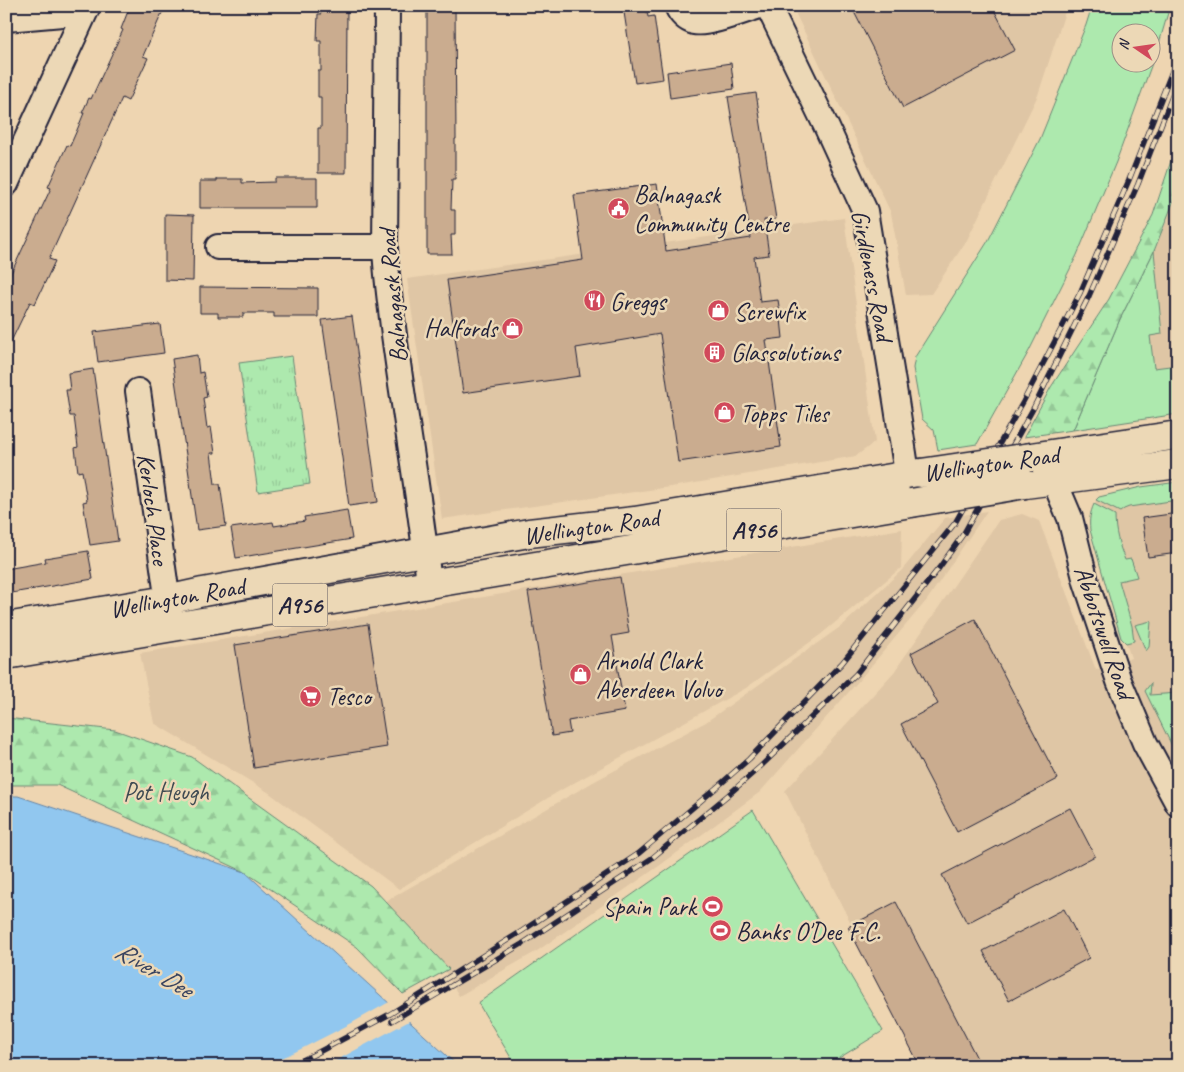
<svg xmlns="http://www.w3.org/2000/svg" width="1184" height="1072" viewBox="0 0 1184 1072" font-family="Caveat,sans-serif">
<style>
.built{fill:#dfc6a5}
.grass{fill:#ade9ae;stroke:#688674;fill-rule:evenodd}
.forest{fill:url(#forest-firs);stroke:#688674}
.park{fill:url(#park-tufts);stroke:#688674}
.water{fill:#91c7ef;stroke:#6585a7}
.pier{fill:#eed5b1}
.building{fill:#caac8f;stroke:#22223b}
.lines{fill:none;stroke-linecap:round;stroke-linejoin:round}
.minor-casing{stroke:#22223b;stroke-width:28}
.major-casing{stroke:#22223b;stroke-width:31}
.minor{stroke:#ecd8b6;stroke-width:24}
.major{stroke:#ecd8b6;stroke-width:28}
.rail-casing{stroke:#22223b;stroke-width:5.5}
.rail{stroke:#ecd8b6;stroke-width:4;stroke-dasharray:11;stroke-linecap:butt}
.major-bridge-casing{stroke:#22223b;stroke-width:31;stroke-linecap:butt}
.major-bridge{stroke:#ecd8b6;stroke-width:28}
.labels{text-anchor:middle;stroke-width:5;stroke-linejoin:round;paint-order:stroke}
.shield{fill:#ecd8b6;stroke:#5f5960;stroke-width:1}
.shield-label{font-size:24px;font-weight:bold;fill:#22223b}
.poi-label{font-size:25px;fill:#22223b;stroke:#ecd8b6;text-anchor:start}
.street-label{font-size:25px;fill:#22223b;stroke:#ecd8b6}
.park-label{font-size:25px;fill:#3e4a52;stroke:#ecd8b6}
.water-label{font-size:26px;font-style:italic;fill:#38435f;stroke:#ecd8b6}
</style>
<defs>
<pattern id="forest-firs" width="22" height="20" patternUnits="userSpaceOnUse" patternTransform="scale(1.25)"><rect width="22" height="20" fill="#ade9ae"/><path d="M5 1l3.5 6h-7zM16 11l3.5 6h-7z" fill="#95c897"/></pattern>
<pattern id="park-tufts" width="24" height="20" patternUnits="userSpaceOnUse" patternTransform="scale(1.25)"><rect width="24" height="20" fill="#ade9ae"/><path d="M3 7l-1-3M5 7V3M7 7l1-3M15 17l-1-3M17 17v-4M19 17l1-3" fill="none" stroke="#95c897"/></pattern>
</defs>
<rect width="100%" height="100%" fill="#eed5b1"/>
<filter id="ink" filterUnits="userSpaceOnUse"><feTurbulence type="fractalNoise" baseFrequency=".02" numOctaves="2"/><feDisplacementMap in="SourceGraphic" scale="10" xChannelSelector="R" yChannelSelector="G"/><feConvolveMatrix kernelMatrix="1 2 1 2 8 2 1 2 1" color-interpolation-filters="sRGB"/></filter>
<g filter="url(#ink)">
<path class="built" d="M792 6H1067L1038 95 967 240 931 294 906 295 891 213Z
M1178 190V414L1073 430 1120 319 1154 251Z
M844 218 875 442 856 456 677 486 442 519 407 279Z
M1178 482V1066H922L785 791 894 672 999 520 1022 514 1039 521 1096 670 1131 658 1126 643 1121 638 1090 530 1089 522 1090 514 1094 504 1099 497 1141 487Z
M987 511 927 600 855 685 760 792 659 866 537 951 459 996 441 965 381 904 595 781 706 722 843 625 902 570 945 518Z
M902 529 901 568 820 635 746 688 561 790 399 889 268 792 154 723 140 653Z"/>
<path class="grass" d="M1092 6H1170L1158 47 1116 162 1077 255 1029 351 977 444 938 450 934 430 922 419 913 368 915 357 988 241 1040 139 1086 25ZM1152 32V62H1122V32Z
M1154 251 1162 334 1150 336 1154 368 1178 365V414L1073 430 1120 319Z
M1178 482V500L1129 507 1124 509 1120 512 1096 500 1099 497 1141 487Z
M1094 504 1115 515C1115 532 1119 545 1125 560L1131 559 1137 577 1119 581 1132 626 1134 641 1126 643 1121 638 1090 530C1089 520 1090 513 1094 504Z
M1151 621 1149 647 1146 651 1135 625Z
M1151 683 1150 695 1178 693V758L1145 691Z
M753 810 883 1031 826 1066H516L478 1003Z"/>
<path class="forest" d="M1178 140V190L1154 251 1120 319 1073 430 1024 437 1051 387 1109 299 1153 215Z
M6 718 115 730 192 757 371 886 449 969 403 994 357 947 245 872 57 785H6Z"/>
<path class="park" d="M292 356 310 484 258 492 239 363Z"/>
<path class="water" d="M6 796H18L245 872 458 1066H6Z"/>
<path class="pier" d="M391 1001 411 1020 326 1066H264L295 1052 350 1024Z"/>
<path class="building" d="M130 6H165L143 56 148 58 128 101 122 98 49 259 55 261 35 304 30 302 6 352V284L51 188 48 187 67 145 70 146 77 130 84 113H82L89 98 91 99 123 30 121 29Z
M321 6H347L346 173H318V128H321V97H318V71H321V41H317L318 14H321Z
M427 6H455L456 139H455V179H452L451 210H455V235H451L452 254H427Z
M623 6H646L648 17 654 16 663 79 635 83Z
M851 6H992L1015 50 903 108Z
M731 63 734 89 670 98 667 72Z
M756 93 776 219 764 220 769 255 754 257 760 302 778 300 781 319 783 338 766 340 781 447 678 462 660 334 576 348 580 376 463 393 447 280 583 260 574 195 657 184 666 251 751 238 728 97Z
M275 178H317V208H200V181H217V179H242V183L275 182Z
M165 214 194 215 193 281 165 280Z
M200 287 318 288V317H274V313H243V317H218V313H200Z
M352 316 378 502 349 506 322 320Z
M160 324 164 353 98 362 94 332Z
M197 355 199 373 203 372 207 397 203 398 207 428 211 427 215 453H211L215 484H220L226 526 197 530 172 359Z
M93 369 118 541 90 545 83 502 87 501 82 471 78 472 75 448 78 447 76 432 74 416H70L66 390H70L68 373Z
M347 510 352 539 236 558 231 528 273 522 274 526 305 521 304 517Z
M1178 513V553L1148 557 1142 518Z
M88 551 93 579 6 594V569L46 562 45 558Z
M620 577 629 633 612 636 625 711 568 721 570 733 552 736 528 592Z
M975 619 1058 779 957 832 901 724 938 704 911 653Z
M368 624 387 747 254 768 235 645Z
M1070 808 1095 856 967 923 942 875Z
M896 902 981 1066H920L848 927Z
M1064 909 1089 958 1009 1001 983 951Z"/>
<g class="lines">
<defs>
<path id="minor" d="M387 6 385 247C386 274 390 300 393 327 404 412 420 498 429 584
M677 6C680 13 685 19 694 22 708 25 743 11 759 6
M768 6 827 128 865 211 896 401 910 493
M6 19 85 12
M6 184 88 6
M218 247H385
M138 391 170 617
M1053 462 1054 480 1070 518 1086 582 1119 681 1145 743 1178 804"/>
<path id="major" d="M1031 457 1178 435
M1025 484 1178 464
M6 627 167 600 203 592 529 533 635 521 921 473
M6 655C308 602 610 555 911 503"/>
</defs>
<use href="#minor" class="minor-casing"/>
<use href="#major" class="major-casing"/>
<use href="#minor" class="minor"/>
<use href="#major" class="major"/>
<defs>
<path id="rail" d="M392 1021 522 944 652 858 728 795 761 766 856 674 939 568 964 533 1034 407 1089 296 1138 184 1178 81
M290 1066 313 1055 390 1014 522 931 638 854 716 788 749 759 842 663 955 523 1023 402 1080 293 1129 180 1178 56"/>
</defs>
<use href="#rail" class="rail-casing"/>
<use href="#rail" class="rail"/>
<defs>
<path id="major-bridge" d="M921 473 1031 457
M911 503 1025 484"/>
</defs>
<use href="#major-bridge" class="major-bridge-casing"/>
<use href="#major-bridge" class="major-bridge"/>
</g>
</g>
<defs>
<symbol id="civic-disc" viewBox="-11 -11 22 22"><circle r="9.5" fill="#d1495b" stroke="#ecd8b6"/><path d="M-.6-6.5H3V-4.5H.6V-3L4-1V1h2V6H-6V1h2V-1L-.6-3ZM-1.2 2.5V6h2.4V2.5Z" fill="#fff"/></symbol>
<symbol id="restaurant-disc" viewBox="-11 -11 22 22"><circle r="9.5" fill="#d1495b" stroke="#ecd8b6"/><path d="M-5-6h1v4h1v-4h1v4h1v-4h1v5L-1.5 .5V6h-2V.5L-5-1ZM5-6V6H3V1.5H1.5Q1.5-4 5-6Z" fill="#fff"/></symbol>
<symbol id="shop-disc" viewBox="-11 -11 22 22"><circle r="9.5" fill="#d1495b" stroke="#ecd8b6"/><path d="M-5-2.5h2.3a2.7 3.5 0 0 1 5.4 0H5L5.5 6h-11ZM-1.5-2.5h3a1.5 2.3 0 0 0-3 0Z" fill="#fff"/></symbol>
<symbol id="building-disc" viewBox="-11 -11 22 22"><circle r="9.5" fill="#d1495b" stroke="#ecd8b6"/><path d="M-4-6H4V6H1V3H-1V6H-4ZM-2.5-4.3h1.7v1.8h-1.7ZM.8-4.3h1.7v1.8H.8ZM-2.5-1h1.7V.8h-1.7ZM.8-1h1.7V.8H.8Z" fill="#fff"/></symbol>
<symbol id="supermarket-disc" viewBox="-11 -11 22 22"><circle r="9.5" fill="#d1495b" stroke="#ecd8b6"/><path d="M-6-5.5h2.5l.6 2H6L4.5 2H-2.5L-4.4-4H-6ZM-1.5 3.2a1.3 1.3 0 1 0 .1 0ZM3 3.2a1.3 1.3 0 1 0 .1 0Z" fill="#fff"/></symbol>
<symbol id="stadium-disc" viewBox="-11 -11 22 22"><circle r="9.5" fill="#d1495b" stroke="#ecd8b6"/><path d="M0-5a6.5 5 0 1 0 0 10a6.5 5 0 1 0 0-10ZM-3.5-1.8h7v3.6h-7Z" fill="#fff"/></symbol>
</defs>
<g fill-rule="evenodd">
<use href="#civic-disc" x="606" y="196" width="25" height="25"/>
<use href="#restaurant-disc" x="582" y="288" width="25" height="25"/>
<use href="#shop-disc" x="706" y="298" width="25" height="25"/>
<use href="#shop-disc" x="500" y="316" width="25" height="25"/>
<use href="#building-disc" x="702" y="340" width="25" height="25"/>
<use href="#shop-disc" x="712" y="400" width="25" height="25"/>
<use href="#shop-disc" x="568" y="662" width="25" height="25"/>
<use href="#supermarket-disc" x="298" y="684" width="25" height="25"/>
<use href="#stadium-disc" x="700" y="894" width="25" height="25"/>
<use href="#stadium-disc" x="708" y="918" width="25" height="25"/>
</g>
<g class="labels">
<g class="shield">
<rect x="726.5" y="508.5" width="55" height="43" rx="4"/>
<rect x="272.5" y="583.5" width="55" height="43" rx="4"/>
</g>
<g class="shield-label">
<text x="754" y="538">A956</text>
<text x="300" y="613">A956</text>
</g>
<g class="poi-label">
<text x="634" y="203">Balnagask<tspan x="634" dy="29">Community Centre</tspan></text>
<text x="610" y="310">Greggs</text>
<text x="734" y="320">Screwfix</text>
<text x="497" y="337" text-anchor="end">Halfords</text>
<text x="731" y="361">Glassolutions</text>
<text x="740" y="422">Topps Tiles</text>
<text x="596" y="669">Arnold Clark<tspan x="596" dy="29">Aberdeen Volvo</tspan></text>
<text x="327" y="705">Tesco</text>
<text x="696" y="915" text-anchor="end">Spain Park</text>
<text x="736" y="940">Banks O'Dee F.C.</text>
</g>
<g class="street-label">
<text transform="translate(873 275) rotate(79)" y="9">Girdleness Road</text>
<text transform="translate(392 296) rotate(-95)" y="9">Balnagask Road</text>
<text transform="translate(991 463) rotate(-8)" y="9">Wellington Road</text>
<text transform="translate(154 509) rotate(82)" y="9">Kerloch Place</text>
<text transform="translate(591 526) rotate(-8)" y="9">Wellington Road</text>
<text transform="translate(177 597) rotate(-10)" y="9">Wellington Road</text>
<text transform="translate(1105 632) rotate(71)" y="9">Abbotswell Road</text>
</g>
<g class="park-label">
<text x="166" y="800">Pot Heugh</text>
</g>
<g class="water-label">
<text transform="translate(154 969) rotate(31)" y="9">River Dee</text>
</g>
</g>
<rect width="1184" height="1072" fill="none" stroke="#ecd8b6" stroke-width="25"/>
<rect x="12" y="12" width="1159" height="1047" fill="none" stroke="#22223b" stroke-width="2" filter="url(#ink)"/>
<g transform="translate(1136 48) rotate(283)"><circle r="24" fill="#ecd8b6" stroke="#9b8f85"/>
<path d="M0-4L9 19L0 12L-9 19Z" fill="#d1495b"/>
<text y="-8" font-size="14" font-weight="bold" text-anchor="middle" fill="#22223b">N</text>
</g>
</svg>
